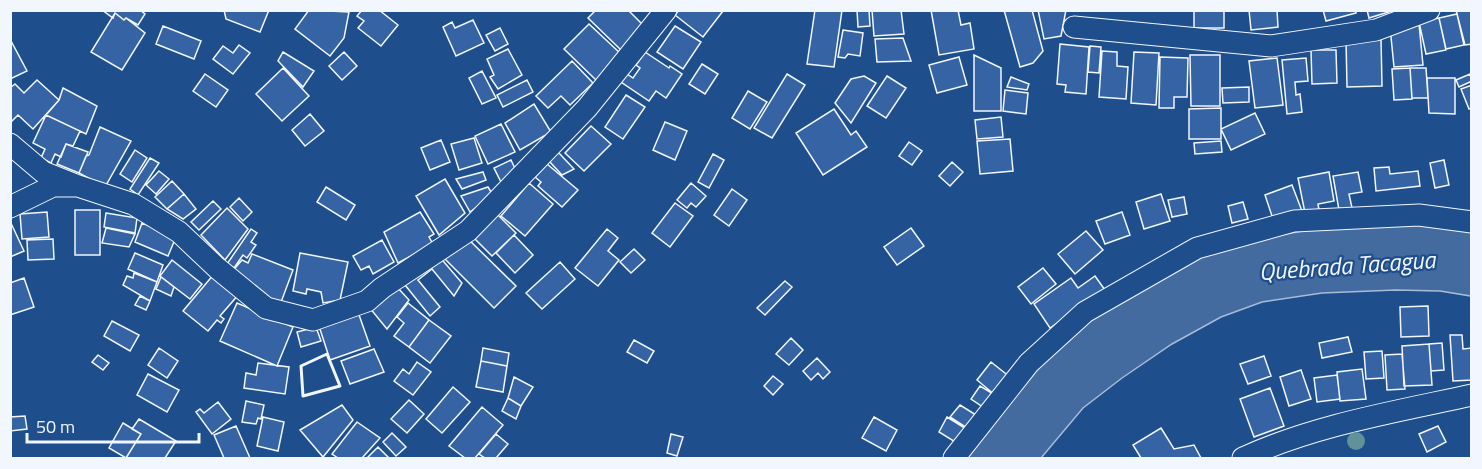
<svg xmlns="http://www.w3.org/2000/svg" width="1482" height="469" viewBox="0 0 1482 469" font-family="'Titillium Web',sans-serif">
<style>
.water{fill:#446ba0;stroke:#a8bbd7;stroke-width:1.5}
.building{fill:#3563a3;stroke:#f2f6ff;stroke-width:1.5}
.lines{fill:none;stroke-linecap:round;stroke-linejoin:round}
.street-casing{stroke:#f2f6ff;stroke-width:23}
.street{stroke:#1f4e8c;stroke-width:21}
.wall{stroke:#f2f6ff;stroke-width:3}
.tree{fill:#61919a}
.labels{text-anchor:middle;stroke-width:4.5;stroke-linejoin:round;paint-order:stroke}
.water-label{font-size:24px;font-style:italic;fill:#f2f6ff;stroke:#1f4e8c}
</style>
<rect width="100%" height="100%" fill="#1f4e8c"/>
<path class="water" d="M1430 223 1471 230V296L1440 291 1396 290 1322 293 1262 302 1221 317 1172 344 1122 378 1083 408 1041 458H961L999 409 1072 334 1113 302 1169 269 1222 249 1273 236 1321 228Z"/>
<path class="building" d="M102 10H140L145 14 138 25 126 18 124 20 115 13 113 18Z
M224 10H269L260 32 226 19Z
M309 10 349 12 344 38 330 56 295 29Z
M362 10H379L398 25 381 46 358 28 364 21 357 16Z
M596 10H628L644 26 621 50 588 18Z
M679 10H722L723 11 703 37 675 15Z
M815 10H842L834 67 807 64Z
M857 10H869L870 26 858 27Z
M872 10H901L904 34 874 36Z
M931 10H958L961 25 970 23 974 49 939 55Z
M1004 10H1032L1043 51 1033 63 1020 67Z
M1038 10H1066L1061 36 1044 39Z
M1194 10H1224V28H1194Z
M1249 10H1277L1278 27 1251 30Z
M1323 10H1355L1356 13 1326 21Z
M1367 10H1395L1369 18Z
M1456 10H1472V44L1465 45Z
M115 13 124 20 126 18 145 33 122 70 91 52Z
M1457 14 1464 45 1446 49 1439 18Z
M1439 18 1446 50 1426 54 1419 22Z
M473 20 484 43 456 56 443 27 452 22 455 28Z
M589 24 621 54 596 80 564 49Z
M1419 24 1423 65 1394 67 1390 27Z
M163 26 201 41 194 59 156 44Z
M675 26 701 42 683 69 657 52Z
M500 28 508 44 495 51 486 35Z
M843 30 863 33 860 56 848 54 845 58 838 57Z
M903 38 911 61 877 62 875 39Z
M10 39 27 71 10 79Z
M1381 39 1382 86 1347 87 1346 40Z
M1060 44 1089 47 1086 94 1065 92 1066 85 1057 84Z
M239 45 250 53 233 74 213 59 223 46 233 53Z
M1090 46 1101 47 1099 73 1088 72Z
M508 49 522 75 498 89 490 77 494 75 487 59Z
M1311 50H1336L1337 83 1312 84Z
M1102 51 1117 52V66L1128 67 1126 99 1099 97Z
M283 52 314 71 303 87 278 61Z
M344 52 357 66 342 80 329 66Z
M645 52 669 68 670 66 682 74 666 98 656 91 649 101 621 82 627 74 633 78 640 68 636 65Z
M1134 52 1159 53 1156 105 1131 103Z
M974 55 1001 68V111H974Z
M1190 55H1220V106H1191Z
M959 57 967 85 937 93 929 65Z
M1160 57 1188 58 1187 97H1174V108H1159Z
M1277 58 1283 105 1255 108 1249 61Z
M1306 58 1308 81 1295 82 1296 95 1300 94 1302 112 1287 114 1282 60Z
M572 61 593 83 570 105 561 96 548 108 536 96Z
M702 64 718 74 705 94 689 84Z
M283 68 309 96 282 121 256 94Z
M1410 68H1426L1428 98H1412Z
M1410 68 1412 99 1394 100 1392 69Z
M482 71 496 98 482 104 469 78Z
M205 74 228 90 216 107 193 91Z
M787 74 805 85 772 138 754 128Z
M1470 74 1472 81 1459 87 1456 80Z
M864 76 876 83 851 123 835 103 851 79Z
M887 76 906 88 886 118 867 106Z
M1011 77 1029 84 1027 90 1007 87Z
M1427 78H1455V114L1429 113Z
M37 80 59 100 33 129 18 115 10 123V88L15 84 24 93Z
M527 80 533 92 503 107 497 95Z
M1472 85V108L1469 109 1461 89Z
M1249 87V102L1223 103 1222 88Z
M63 88 97 106 86 134 46 115 59 100Z
M1005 90 1028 93 1026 114 1003 111Z
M748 91 767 102 750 129 732 118Z
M626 95 645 107 623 139 605 127Z
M534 104 551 132 520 150 505 123Z
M1221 108V139H1189V109Z
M834 109 851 135 856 131 867 147 823 175 796 133Z
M1255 113 1265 134 1231 150 1221 129Z
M310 114 324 131 305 146 292 130Z
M46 115 80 131 73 146 66 144 61 157 55 154 51 163 41 158 45 149 33 143Z
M1001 117 1003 137 977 139 975 120Z
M665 122 687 131 675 160 653 150Z
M501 124 515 152 488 164 475 136Z
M591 126 611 144 584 171 565 153Z
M100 127 131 141 105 187 79 173 86 156 89 155Z
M474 138 482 163 459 170 451 144Z
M1010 139 1013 171 980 174 977 141Z
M441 140 450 162 430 170 421 148Z
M1221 141 1222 152 1195 154 1194 143Z
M909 142 922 151 912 165 899 156Z
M66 144 88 152 79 173 57 164Z
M135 150 147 158 132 182 120 174Z
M558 152 574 169 562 175 549 161Z
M713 154 724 160 709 188 698 182Z
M150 158 159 163 138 195 130 189Z
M511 160 518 175 504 188 494 168Z
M1444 160 1449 185 1435 188 1430 163Z
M952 162 963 172 950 186 939 176Z
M547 164 578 190 562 207 538 186 541 182 535 177Z
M1389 167 1390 174 1418 171 1420 186 1376 191 1374 168Z
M159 171 169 179 156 194 146 185Z
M483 172 486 180 462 189 456 179Z
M1329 172 1334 201 1318 204 1319 210 1305 213 1298 178Z
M1358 172 1362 192 1349 194 1352 208 1339 210 1333 176Z
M445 179 465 213 439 235 416 196Z
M172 181 184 194 167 209 155 197Z
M529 183 553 204 525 236 501 216Z
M691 183 706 196 696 207 691 203 687 208 677 200Z
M1292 185 1302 211 1274 222 1265 195Z
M326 187 355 205 346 220 317 202Z
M488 187 493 195 470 212 461 196Z
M732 189 747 200 729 226 714 215Z
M184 194 196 209 183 219 167 209Z
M1161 194 1170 221 1144 229 1136 202Z
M1184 197 1187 214 1172 217 1168 200Z
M239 198 252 212 243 221 230 207Z
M213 201 221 209 199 230 191 222Z
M1243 202 1248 219 1232 223 1228 206Z
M675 203 693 216 670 247 652 233Z
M227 208 248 229 225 260 201 235Z
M75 210H100V255H75Z
M47 212 49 237 22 239 20 214Z
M420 212 434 234 429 237 433 244 398 263 384 232Z
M495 212 516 233 492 256 471 235Z
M1122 212 1130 235 1105 244 1096 221Z
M106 213 137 218 135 233 104 227Z
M10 221 24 251 10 257Z
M142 223 176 237 168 256 135 242Z
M106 228 135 234 129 247 102 243Z
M911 228 924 246 897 265 884 247Z
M251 229 257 233 251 242 256 245 247 258 243 255 234 268 227 264Z
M607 229 618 238 608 251 619 260 598 286 575 268Z
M1086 231 1103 250 1075 274 1058 254Z
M464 235 516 286 494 308 442 256Z
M514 235 533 255 515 273 496 253Z
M53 239 54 259 28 260 27 240Z
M382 240 394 262 373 274 369 266 361 270 353 256Z
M634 249 645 260 631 273 620 262Z
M135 253 163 265 157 282 128 269Z
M300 253 348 262 340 300 323 303 321 292 307 289 306 294 293 291Z
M252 254 293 270 280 305 230 274 242 260 248 263Z
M438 255 462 283 454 296 432 269 418 280 440 307 430 316 405 285Z
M172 260 202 284 190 299 160 276Z
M560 262 575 279 542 309 526 293Z
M1043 268 1056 284 1031 304 1018 287Z
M134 273 157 282 150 301 123 285 127 276 133 278Z
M214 274 239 294 220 316 224 319 221 323 217 320 208 331 183 311Z
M1095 276 1105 290 1050 328 1034 304 1071 278 1078 288Z
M161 277 174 287 171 296 156 289Z
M24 278 34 307 10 315V283Z
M785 281 792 287 765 315 757 308Z
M397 287 409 300 387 329 369 307Z
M140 296 150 301 146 310 135 305Z
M237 303 293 327 277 366 220 341Z
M408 303 429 320 409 347 394 336 404 323 397 317Z
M1428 306 1429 336 1401 337 1400 307Z
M358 312 370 346 330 360 319 326Z
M429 320 451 336 430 363 409 347Z
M112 321 139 335 130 351 104 336Z
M316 327 321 341 301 347 297 332Z
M1450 335H1462L1463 349 1472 348V380L1453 381Z
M1348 337 1352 352 1322 358 1319 343Z
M791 338 803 350 789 365 776 354Z
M634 340 654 351 647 363 627 352Z
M1442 343 1444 370 1431 371 1429 344Z
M1429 344 1432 385 1404 386 1402 346Z
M159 348 178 361 167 378 148 365Z
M483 348 509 353 507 366 481 361Z
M374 349 384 372 350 384 341 361Z
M1382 351 1384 378 1366 379 1364 352Z
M1402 354 1405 389 1387 390 1385 355Z
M98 355 109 363 103 370 92 362Z
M1264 356 1271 376 1248 384 1240 364Z
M817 358 830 372 823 379 818 373 811 380 803 371Z
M481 361 507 366 503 392 476 387Z
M417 362 431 372 413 395 394 381 403 369 409 374Z
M991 362 1010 377 995 395 977 380Z
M258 363 289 367 285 394 244 388 246 373 256 375Z
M1362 369 1366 399 1340 401 1337 372Z
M1301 370 1311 399 1289 406 1280 377Z
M148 374 179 390 167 412 137 395Z
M1337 375 1340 399 1317 402 1314 378Z
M773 376 783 384 773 395 764 386Z
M514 377 533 387 521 406 508 398Z
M980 386 995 395 986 409 971 399Z
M453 387 470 402 442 433 426 419Z
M1270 388 1284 426 1254 437 1240 399Z
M508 398 521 406 516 419 502 411Z
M409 400 424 414 407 433 391 419Z
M246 401 264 405 261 419 258 418 256 424 242 422Z
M218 402 231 419 212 434 196 412 200 409 204 413Z
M342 405 353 420 323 457 300 430Z
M960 405 976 415 967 428 950 417Z
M482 407 503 425 475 458H465L449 446Z
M25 416 27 429 10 431V417Z
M263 417 284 422 278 451 257 446Z
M874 417 897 430 886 451 862 438Z
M947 417 968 430 960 445 939 432Z
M139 419 176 441 165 458H126L141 434 132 429Z
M357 422 380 438 362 458H338L332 454Z
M123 423 141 434 126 458 109 448Z
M236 426 250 458H224L214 435Z
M1438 426 1446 442 1427 452 1419 434Z
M1161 428 1174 449 1194 445 1201 458H1141L1133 445Z
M392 433 406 447 396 456 383 442Z
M496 434 508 444 496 458H485L479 454Z
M671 434 683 437 677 456 667 453Z
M378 447 389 458H367Z"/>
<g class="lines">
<defs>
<path id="street" d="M1074 27 1271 46 1376 30 1429 10
M10 144 43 172 78 186 133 204 179 232 217 268 266 308 313 320 367 301 382 288 468 231 587 108 666 10
M10 207 53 186H75
M954 458 1029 363 1085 312 1197 248 1294 221 1419 215 1472 222
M1243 458C1315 425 1394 412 1472 395"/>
</defs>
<use href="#street" class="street-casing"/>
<use href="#street" class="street"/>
<path class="wall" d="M327 354 340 386 303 396 301 366Z"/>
</g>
<circle class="tree" cx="1356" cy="441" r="9"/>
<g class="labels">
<g class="water-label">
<text transform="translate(1347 266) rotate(-4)" y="8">Quebrada Tacagua</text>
</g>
</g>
<rect width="1482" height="469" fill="none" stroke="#f2f6ff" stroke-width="24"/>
<path d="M27 433v9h172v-9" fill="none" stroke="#f2f6ff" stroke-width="3"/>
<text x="36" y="433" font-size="18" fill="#f2f6ff" stroke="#1f4e8c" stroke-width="4.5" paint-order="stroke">50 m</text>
</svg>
